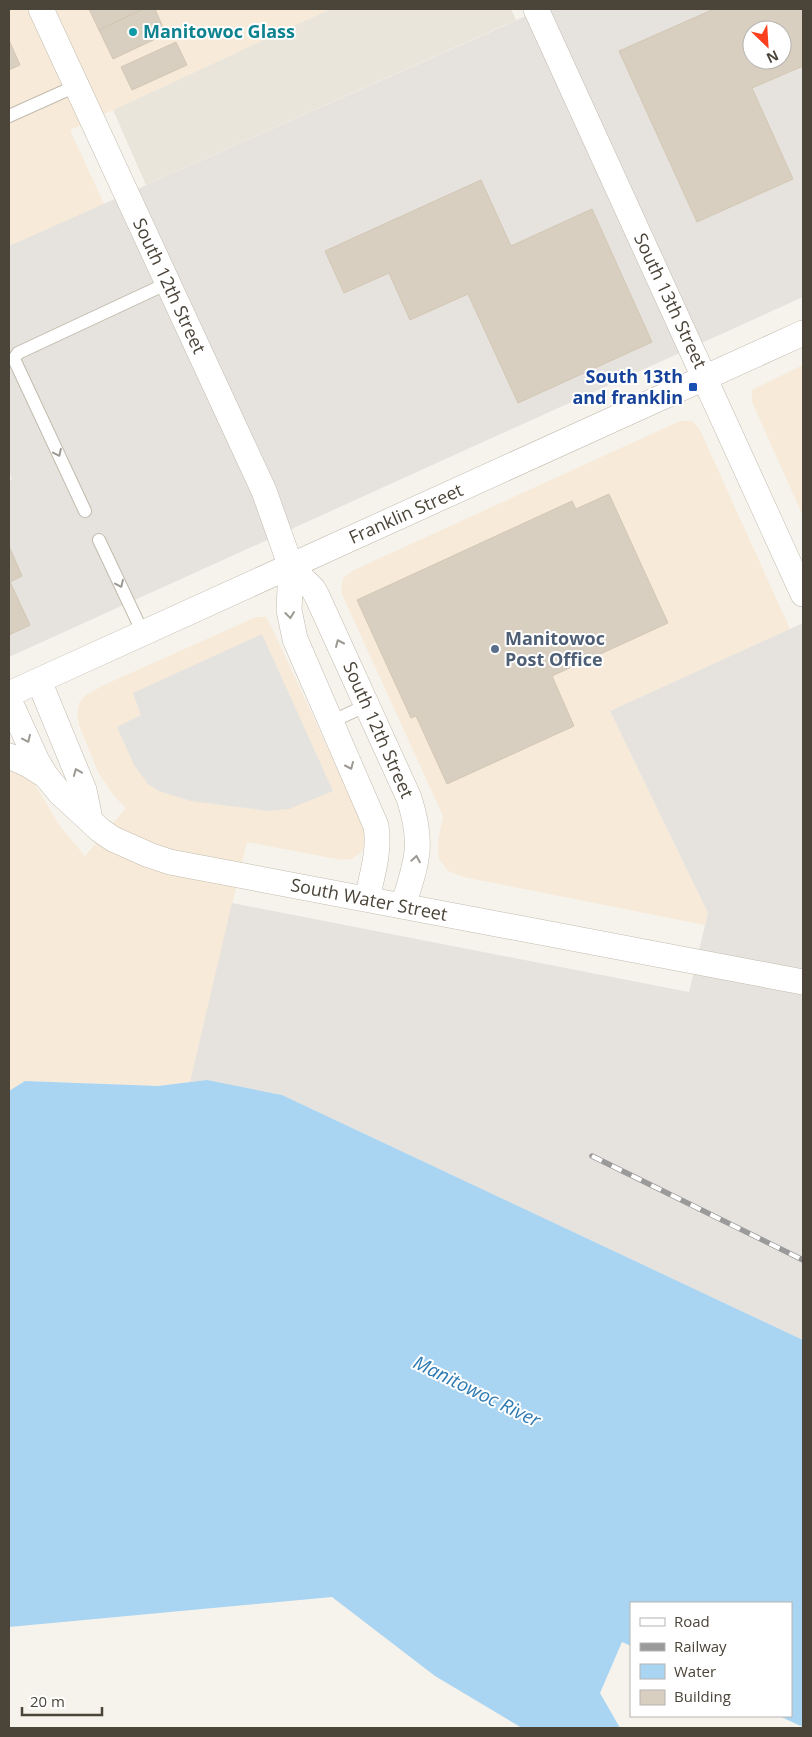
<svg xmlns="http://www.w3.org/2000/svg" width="812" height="1737" viewBox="0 0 812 1737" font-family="'Open Sans',sans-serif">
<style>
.residential{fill:#eae5da}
.commercial{fill:#f7ead8}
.industrial{fill:#e6e2dd;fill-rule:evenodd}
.parking{fill:#e5e3e0}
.water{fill:#a9d4f2}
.building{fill:#d8cfc1;stroke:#d3c7b4;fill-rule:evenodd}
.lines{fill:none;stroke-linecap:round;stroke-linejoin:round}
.lane-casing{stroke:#c2bbae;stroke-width:14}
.street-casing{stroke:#c2bbae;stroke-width:26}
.lane{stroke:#fff;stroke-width:12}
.street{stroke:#fff;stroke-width:25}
.rail-casing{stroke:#9a9a9a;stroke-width:5.5}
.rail{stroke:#fff;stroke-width:4;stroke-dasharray:11;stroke-linecap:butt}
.oneway{stroke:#9c9892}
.culture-dot{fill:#0f9aa8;stroke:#fff;stroke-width:2}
.transit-dot{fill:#1a4fb4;stroke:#fff;stroke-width:2}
.service-dot{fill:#5c6f8a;stroke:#fff;stroke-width:2}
.labels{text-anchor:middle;stroke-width:4;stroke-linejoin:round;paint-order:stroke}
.culture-label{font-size:18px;font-weight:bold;fill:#0d838f;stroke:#fff;text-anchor:start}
.street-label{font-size:18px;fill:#4b4439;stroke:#fff}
.transit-label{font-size:18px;font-weight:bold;fill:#164399;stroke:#fff;text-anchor:end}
.service-label{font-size:18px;font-weight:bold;fill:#4e5e75;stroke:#fff;text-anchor:start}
.water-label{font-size:19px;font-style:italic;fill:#2e7ab2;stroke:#fff}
</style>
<rect width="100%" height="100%" fill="#f6f3ec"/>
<path class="residential" d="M330 9H511L516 20 146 185 113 110Z"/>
<path class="commercial" d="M9 9H330L70 130 104 204 9 246Z
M803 365V516L752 402V390Z
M680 421H692L699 428 790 629 610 711 708 913 705 925 464 877 448 871 439 859 438 842 443 816 341 592 343 578 354 570Z
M256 617H266L273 630 361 820 366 838 361 853 351 859 341 860 247 842 190 1082 158 1086 25 1081 9 1091V765L32 780 60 826 85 856 126 808 114 796 98 772 80 728 77 715 79 703 86 695 104 685Z"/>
<path class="industrial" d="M542 9H803V297L9 657V481L12 479 9 472V246ZM752 30H782V60H752Z
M803 623V1340L282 1095 207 1080 190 1082 232 903 689 992 708 913 610 711Z"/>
<path class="parking" d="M262 634 333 791 289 809 269 811 191 801 159 791 148 784 134 765 117 727 141 715 133 693Z"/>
<path class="water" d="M207 1080 282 1095 803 1340V1727L779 1716H791V1603H631V1646L622 1642 600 1693 620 1728H522L435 1676 332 1597 9 1627V1091L25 1081 158 1086Z"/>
<path class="building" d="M89 9H143L99 30Z
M143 9H155L166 34 113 59 99 30Z
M714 9H803V66L752 88 793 179 697 222 619 51ZM752 30H782V60H752Z
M9 40 20 65 9 70Z
M176 42 187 65 132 90 121 67Z
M481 180 511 246 592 209 652 342 518 403 468 294 410 320 389 273 344 293 325 251Z
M609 494 668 623 552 676 574 726 447 784 416 716 411 718 357 600 572 501 576 509Z
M9 546 22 576 10 582 30 625 9 635Z"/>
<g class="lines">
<defs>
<path id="lane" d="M9 116 76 86
M85 511 14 359 18 353 168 283
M99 540 143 633
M331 722 367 705"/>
<path id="street" d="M41 9 264 491 291 567 313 589 317 596 409 798C424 845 417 861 403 906
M536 9 803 594
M291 567 289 610 295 639 376 826C380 851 372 875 367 899
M39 681 84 790 90 819
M9 694 803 333
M9 700 37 761 46 776 60 793 100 830 113 839 149 855 170 862 803 982
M9 756 27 764 46 776"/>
</defs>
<use href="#lane" class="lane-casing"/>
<use href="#street" class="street-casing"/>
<use href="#lane" class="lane"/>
<use href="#street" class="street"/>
<defs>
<path id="rail" d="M592 1156 803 1260"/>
</defs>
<use href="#rail" class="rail-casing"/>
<use href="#rail" class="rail"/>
</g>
<defs><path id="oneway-chevron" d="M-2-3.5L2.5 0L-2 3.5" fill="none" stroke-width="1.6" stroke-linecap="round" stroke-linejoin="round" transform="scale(1.25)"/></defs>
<g class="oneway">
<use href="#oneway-chevron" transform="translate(58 453) rotate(65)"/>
<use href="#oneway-chevron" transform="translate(120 584) rotate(65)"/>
<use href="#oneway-chevron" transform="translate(290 615) rotate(83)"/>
<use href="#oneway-chevron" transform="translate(339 643) rotate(-114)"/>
<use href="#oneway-chevron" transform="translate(27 739) rotate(65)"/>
<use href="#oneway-chevron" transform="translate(350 766) rotate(66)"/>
<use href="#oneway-chevron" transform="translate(77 772) rotate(-112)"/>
<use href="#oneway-chevron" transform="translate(416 859) rotate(-81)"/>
</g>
<circle class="culture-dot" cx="133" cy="32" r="5"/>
<rect class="transit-dot" x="688" y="382" width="10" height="10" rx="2.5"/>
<circle class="service-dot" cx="495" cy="649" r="5"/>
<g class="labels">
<g class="culture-label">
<text x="143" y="38">Manitowoc Glass</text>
</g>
<g class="street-label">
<text transform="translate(169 286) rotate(65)" y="6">South 12th Street</text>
<text transform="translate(670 301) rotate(65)" y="6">South 13th Street</text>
<text transform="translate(406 514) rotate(-24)" y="6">Franklin Street</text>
<text transform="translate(378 730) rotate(66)" y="6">South 12th Street</text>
<text transform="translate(369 900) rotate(11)" y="6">South Water Street</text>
</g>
<g class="transit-label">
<text x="683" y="383">South 13th<tspan x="683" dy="21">and franklin</tspan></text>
</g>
<g class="service-label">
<text x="505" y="645">Manitowoc<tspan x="505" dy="21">Post Office</tspan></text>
</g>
<g class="water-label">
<text transform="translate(477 1391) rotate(26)" y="7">Manitowoc River</text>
</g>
</g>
<rect width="812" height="1737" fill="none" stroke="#4b4439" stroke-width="20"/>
<rect x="630" y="1602" width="162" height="115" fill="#ffffff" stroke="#b7b4b0"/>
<rect x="640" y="1618" width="25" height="8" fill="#ffffff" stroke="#b7b4b0"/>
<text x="674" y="1627" font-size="15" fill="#4b4439">Road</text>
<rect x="640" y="1643" width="25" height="8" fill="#9a9a9a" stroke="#b7b4b0"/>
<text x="674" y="1652" font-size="15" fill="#4b4439">Railway</text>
<rect x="640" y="1664" width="25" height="15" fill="#a9d4f2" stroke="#b7b4b0"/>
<text x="674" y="1677" font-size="15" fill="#4b4439">Water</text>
<rect x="640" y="1690" width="25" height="15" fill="#d8cfc1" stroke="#b7b4b0"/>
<text x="674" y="1702" font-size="15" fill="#4b4439">Building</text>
<g transform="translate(767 45) rotate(155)"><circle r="24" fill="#ffffff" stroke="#b7b4b0"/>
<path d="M0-4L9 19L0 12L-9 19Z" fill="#fc3f1d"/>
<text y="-8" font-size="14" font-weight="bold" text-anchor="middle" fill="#4b4439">N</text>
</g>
<path d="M22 1707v8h80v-8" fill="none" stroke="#4b4439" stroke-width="2.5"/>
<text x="30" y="1707" font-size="15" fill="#4b4439" stroke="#ffffff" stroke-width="4" paint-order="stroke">20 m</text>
</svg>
